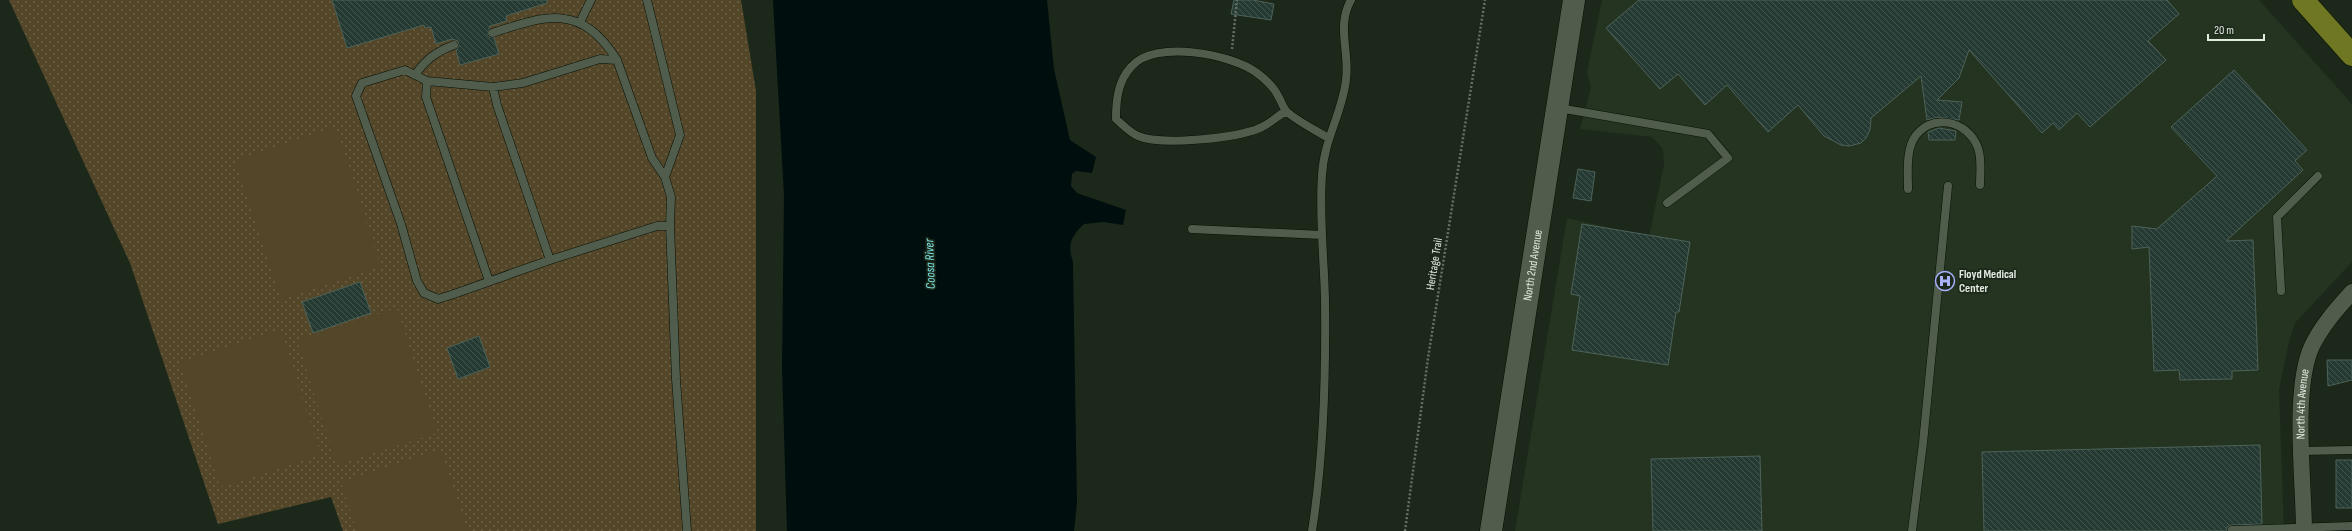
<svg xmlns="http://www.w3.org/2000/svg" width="2352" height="531" viewBox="0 0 2352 531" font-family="'Sofia Sans Condensed',sans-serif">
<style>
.built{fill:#243421}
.grass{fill:url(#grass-dots)}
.park{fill:#544628}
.water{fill:#000e0e}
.building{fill:url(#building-back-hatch);stroke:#4d6259}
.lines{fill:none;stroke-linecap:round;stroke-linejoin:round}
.lane-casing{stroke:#061005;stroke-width:9}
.street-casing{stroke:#061005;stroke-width:17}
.secondary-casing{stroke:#061005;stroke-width:23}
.primary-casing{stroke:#061005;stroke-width:23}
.path{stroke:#667064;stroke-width:2.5;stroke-dasharray:2 2;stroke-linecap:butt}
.lane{stroke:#505d4d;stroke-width:8}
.street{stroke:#505d4d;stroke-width:16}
.secondary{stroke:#505d4d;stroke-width:22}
.primary{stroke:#6f7722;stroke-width:22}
.labels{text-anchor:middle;stroke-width:3.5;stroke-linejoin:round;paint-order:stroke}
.street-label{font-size:12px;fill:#e3ebe1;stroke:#1c281a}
.poi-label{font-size:12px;font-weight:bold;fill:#e3ebe1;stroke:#1c281a;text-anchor:start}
.water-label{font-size:13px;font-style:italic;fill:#79e2e2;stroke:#1c281a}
</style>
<defs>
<pattern id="grass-dots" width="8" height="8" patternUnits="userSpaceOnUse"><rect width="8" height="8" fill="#544628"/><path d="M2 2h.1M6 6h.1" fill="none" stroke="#6c6147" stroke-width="1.8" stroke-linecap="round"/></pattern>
<pattern id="building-back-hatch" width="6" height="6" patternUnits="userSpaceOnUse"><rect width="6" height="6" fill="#253a32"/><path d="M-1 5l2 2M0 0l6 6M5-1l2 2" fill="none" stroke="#44574f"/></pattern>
</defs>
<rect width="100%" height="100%" fill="#1c281a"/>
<path class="built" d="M1602 0H2259L2352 104V262L2295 323 2289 342 2279 390 2284 531H1515L1567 218 1649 237 1664 164 1663 149 1652 137 1580 129 1591 87 1587 72Z"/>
<path class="grass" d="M9 0H741L756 91V531H343L331 497 218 524 130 263Z"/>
<path class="park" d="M335 127 381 266 281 299 235 160Z
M397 308 437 433 337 465 297 340Z
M280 330 321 455 220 487 180 362Z
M441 450 468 531H357L341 482Z"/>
<path class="water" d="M773 0H1047L1054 69 1070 140 1096 157 1092 173 1076 171 1072 174 1071 186 1077 193 1126 210 1123 225 1104 222 1084 224C1071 236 1067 245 1073 262L1077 503 1074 531H787L782 369 784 195Z"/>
<path class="building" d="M332 0H547V3L506 16 507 21 490 26 487 34 489 37 494 38 499 54 460 65 456 50 459 46 458 41 452 39 436 44 431 27 425 28 424 25 347 48Z
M1234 0H1253L1274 4 1271 20 1231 14Z
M1639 0H2167L2179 14 2148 41 2166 60 2090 127 2077 113 2059 130 2053 123 2042 133 1969 50 1959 78 1937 100 1962 102 1959 120 1938 117 1927 120 1921 76 1871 118 1870 130 1866 138 1861 143 1849 146 1841 145 1824 136 1798 105 1768 132 1727 85 1705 105 1678 74 1660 89 1606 28Z
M2234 70 2307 150 2295 161 2303 170 2226 241 2253 240 2258 370 2232 371V379L2180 380 2179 370 2154 371 2149 247 2132 249V226L2157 229 2217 176 2171 127Z
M1939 128 1956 131 1955 140H1929L1928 132Z
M1578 169 1595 172 1591 201 1573 198Z
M1582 224 1690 242 1679 312H1676L1668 365 1572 350 1580 296 1571 294Z
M360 282 371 313 313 333 302 302Z
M479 336 490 367 458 379 447 348Z
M2327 360H2352V380L2328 386Z
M2260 445 2262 524 2231 525 2227 527V531H1984L1982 452Z
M1760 456 1762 531H1653L1651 459Z
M2336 460H2352V508H2336Z"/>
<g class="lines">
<defs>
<path id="lane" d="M647 0 680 135 665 177
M580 22 591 0
M492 33C547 15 581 3 617 60
M600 59 617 60 652 158 665 177 671 197 670 226H657L550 260 451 295 438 299 424 293 417 281 401 224 356 96 362 83 405 70 427 81 493 87 523 83Z
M415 75C426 59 436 52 454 45
M427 81 426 97 489 281
M493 87 497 105 550 260
M1559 108 1708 134 1728 158 1667 203
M1286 111C1278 116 1269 124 1260 128 1237 138 1161 146 1138 136 1129 132 1123 125 1116 119 1116 100 1118 81 1131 67 1154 39 1232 54 1257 73 1265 79 1274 87 1278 96 1281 100 1283 108 1287 112 1299 122 1315 130 1328 138
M1908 189C1908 174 1906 154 1913 140 1929 111 1968 120 1978 148 1982 159 1980 173 1980 185
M670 226 676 379 687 531
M1192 229 1322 235
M2281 291 2277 217 2318 176
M2302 451 2352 450
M2232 530 2352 526
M1312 531C1324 455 1326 376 1325 299 1324 258 1319 216 1322 175 1324 139 1342 114 1346 80 1350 52 1336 26 1351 0
M1912 531 1923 443 1948 186"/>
<g id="street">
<path id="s1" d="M2304 531C2304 482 2292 389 2312 346 2322 325 2337 309 2352 292"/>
</g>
<g id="secondary">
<path id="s2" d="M1491 531 1574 0"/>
</g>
<path id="primary" d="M2303 0 2352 55"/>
</defs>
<use href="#lane" class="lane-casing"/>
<use href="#street" class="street-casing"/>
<use href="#secondary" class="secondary-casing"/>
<use href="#primary" class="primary-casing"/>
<path class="path" d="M1232 49 1237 0
M1405 531 1428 358 1485 0"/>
<use href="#lane" class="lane"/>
<use href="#street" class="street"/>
<use href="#secondary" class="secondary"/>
<use href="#primary" class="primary"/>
</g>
<defs>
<symbol id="hospital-ring" viewBox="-11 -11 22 22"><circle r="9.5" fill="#1c281a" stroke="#a7b1fc" stroke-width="1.5"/><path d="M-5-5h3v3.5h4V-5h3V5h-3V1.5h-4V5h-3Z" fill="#a7b1fc"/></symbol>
</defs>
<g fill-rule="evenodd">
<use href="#hospital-ring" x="1934" y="270" width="22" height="22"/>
</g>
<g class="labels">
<g class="street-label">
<text transform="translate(1434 264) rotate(-81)" y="4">Heritage Trail</text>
<text dy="4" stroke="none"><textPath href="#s2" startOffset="269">North 2nd Avenue</textPath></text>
<text dy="4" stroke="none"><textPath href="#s1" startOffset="127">North 4th Avenue</textPath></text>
</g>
<g class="poi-label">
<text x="1959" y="278">Floyd Medical<tspan x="1959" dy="14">Center</tspan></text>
</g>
<g class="water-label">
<text transform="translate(929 264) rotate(-92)" y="5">Coosa River</text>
</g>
</g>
<path d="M2208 34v6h56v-6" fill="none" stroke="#e3ebe1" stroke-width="2"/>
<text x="2214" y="34" font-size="12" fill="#e3ebe1" stroke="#1c281a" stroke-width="3" paint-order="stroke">20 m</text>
</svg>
